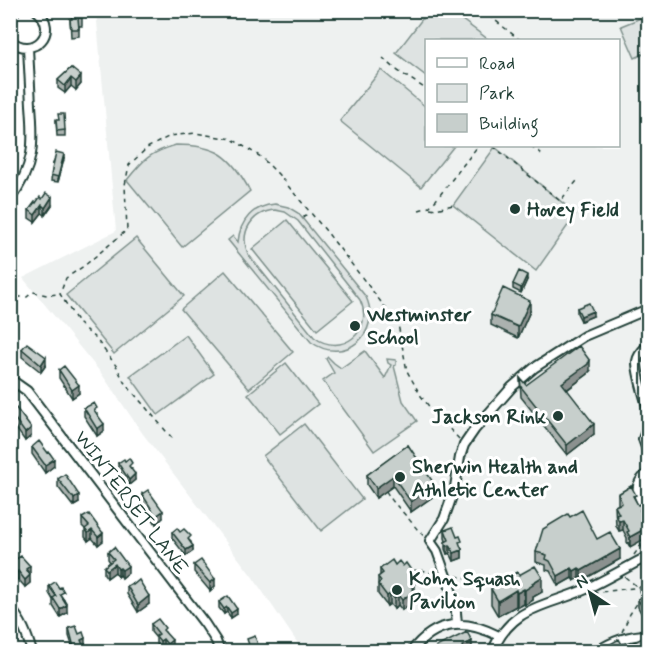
<svg xmlns="http://www.w3.org/2000/svg" width="659" height="662" viewBox="0 0 659 662" font-family="Mynerve,sans-serif">
<style>
.built{fill:#eef1f0;fill-rule:evenodd}
.green{fill:#dee3e2;stroke:#7e908b;stroke-width:1.5;fill-rule:evenodd}
.lines{fill:none;stroke-linecap:round;stroke-linejoin:round}
.minor-casing{stroke:#1f3d34;stroke-width:12}
.path{stroke:#1f3d34;stroke-width:1.5;stroke-dasharray:4.5 4.5;stroke-linecap:butt}
.minor{stroke:#fff;stroke-width:8}
.wall{fill:#abb2af;stroke:#1f3d34;stroke-width:1.5}
.shaded-wall{fill:#8b918f;stroke:#1f3d34;stroke-width:1.5}
.building{fill:#c7cfcc;stroke:#1f3d34;stroke-width:1.5}
.poi-dot{fill:#1f3d34;stroke:#fff;stroke-width:2}
.labels{text-anchor:middle;stroke-width:6;stroke-linejoin:round;paint-order:stroke}
.poi-label{font-size:20px;font-weight:bold;fill:#1f3d34;stroke:#fff;text-anchor:start}
.street-label{font-size:20px;fill:#1f3d34;stroke:#fff}
</style>
<rect width="100%" height="100%" fill="#fff"/>
<filter id="ink" filterUnits="userSpaceOnUse"><feTurbulence type="fractalNoise" baseFrequency=".0167" numOctaves="2"/><feDisplacementMap in="SourceGraphic" scale="12" xChannelSelector="R" yChannelSelector="G"/><feConvolveMatrix kernelMatrix="1 2 1 2 8 2 1 2 1" color-interpolation-filters="sRGB"/></filter>
<g filter="url(#ink)">
<path class="built" d="M96 11H648V651H303L252 576 143 434 101 373 23 278 116 231ZM426 40H618V146H426Z"/>
<path class="green" d="M429 10 450 11 489 40H426V76L396 53Z
M648 15V52L635 58 621 26Z
M381 70 426 107V146H454L421 187 340 121Z
M176 145C217 145 231 155 250 191L182 247 127 180C143 160 150 152 176 145Z
M495 147 576 214 536 271 453 205Z
M275 204 288 207 298 213 366 297C383 334 344 366 311 342L228 240 233 236 238 242C240 220 253 206 275 204ZM275 210 285 212 298 221 360 300C375 331 341 358 314 337L248 254C239 232 252 212 275 210Z
M287 220 353 301 317 330 252 249Z
M136 238 184 296 114 354 66 295Z
M225 271 293 352 249 389 181 309Z
M186 335 214 374 158 415 130 376Z
M365 351 385 378 391 365 388 363 387 359 396 360V365L394 366 403 401 417 421 374 451 323 381 334 373 326 359 328 357 334 363 341 368Z
M286 363 318 404 280 434 248 394Z
M304 424 362 499 321 531 263 456Z"/>
<g class="lines">
<defs>
<path id="minor" d="M10 16 16 10
M10 40C34 61 61 30 36 10
M10 199C35 167 34 142 31 105 30 86 29 67 28 48
M648 345C644 349 638 354 637 361 636 371 645 399 648 409
M10 379 27 391 205 624 216 641 220 652
M648 426 643 439 648 453
M648 473C629 487 640 498 648 514
M10 608C22 621 27 635 32 652
M457 624 455 601 437 551 430 541 444 519 449 505 455 487 460 457 464 445 475 429 512 387 534 368 584 336 648 309
M411 652C436 619 465 619 499 636
M492 652C512 605 546 607 586 589 607 579 628 567 648 556
M596 652C612 641 630 635 648 635"/>
</defs>
<use href="#minor" class="minor-casing"/>
<path class="path" d="M482 10 520 40
M383 58 398 71 426 89
M493 146 560 201 577 181
M531 146 541 153V155
M430 208 436 209 453 205
M419 210 429 207 436 200 478 146
M303 218 309 212
M10 292 16 297H27L33 292 47 295 60 294
M172 438 124 382 117 367 96 339 79 324 60 294 66 278 84 266 127 230 125 185 129 165 147 148 170 136 195 133 232 139 261 157 278 174 326 231 398 324 407 371 421 396 435 414 460 440
M386 491C392 502 400 509 408 518 414 525 418 531 425 537
M644 550 641 545H648
M634 555 641 545 640 542
M412 571C423 568 429 573 439 575
M456 576 488 583 504 581
M625 577 639 588 640 598
M593 593 648 586
M622 632 630 614 638 602"/>
<use href="#minor" class="minor"/>
</g>
<path class="wall" d="M73 12 82 18V26H79V36L71 37 70 19H71Z
M71 68 81 84 76 90 71 86 65 93 58 88V80Z
M56 120 65 130V136H57Z
M64 159 58 182 51 181 53 163Z
M36 203 52 205 45 215 42 213 35 222 29 218V210Z
M527 280 521 293 513 289V284Z
M577 308 593 316 581 321 577 313Z
M530 311 518 338 491 325V315Z
M22 349 46 365 41 372 22 357Z
M59 370 79 393 72 398 59 378Z
M590 371 588 373V374L567 390 594 434 567 455 521 397 520 378 526 385Z
M84 408 97 414 104 431 97 436 84 416Z
M10 412 31 436 25 441 10 420Z
M408 445 435 495 411 512 393 486 376 498 367 485V475Z
M32 447 54 466 45 473 32 454Z
M118 463 132 468 131 469 135 480 129 485 118 469Z
M58 479 79 503 74 506 73 504 72 505 58 487Z
M631 486 630 547 627 542V538L623 530 619 531 616 526 615 506 618 505V494Z
M648 489V502L646 497V490Z
M142 494 163 518 156 524 142 502Z
M570 517 597 539 620 559 581 581 579 578 574 581 572 578 558 586 550 571 546 570V565L536 562V552Z
M82 518 103 541 98 545 92 538 88 541 85 537V529L82 526Z
M445 530 462 548V558L454 561 450 553 447 554 445 549V542L446 541 445 538Z
M172 532H180L191 542 193 551 186 556 172 538Z
M108 552 128 573 122 578 120 575 118 577 115 572 107 578 104 574V567L110 562 108 559Z
M10 559 30 573 29 574 30 583 25 587 18 579 15 581 10 575Z
M194 565 215 586 210 591 194 572Z
M395 565 403 566 415 586 414 601 402 610 398 605 394 609 390 604 387 606 378 594V577L380 576V569Z
M519 575 542 592 533 597V600L525 605 524 604 517 608 516 606 498 616 491 604V589L507 580V577Z
M49 586 64 600 67 613 60 617 53 606V600L49 593Z
M127 586 149 604 138 612 127 594Z
M648 590V623L647 624 638 607V599L647 594V591Z
M219 602 237 614 231 618 227 612 224 614 219 608Z
M151 624 165 632 172 648 167 651 163 647 160 648 156 644V638L151 632Z
M69 628 79 634 85 646 83 647 84 651H74L69 636Z"/>
<path class="shaded-wall" d="M81 76V84L76 90V82Z
M71 78V86L65 93V86Z
M64 154V159L58 182V177Z
M52 197V205L45 215V208Z
M42 205V213L35 222V215Z
M18 229V237L16 239V244L10 248V240L13 233Z
M527 275V280L521 293V288Z
M530 301V311L518 338V327Z
M593 311V316L581 321V316Z
M46 357V365L41 372V365Z
M590 361V371L588 373V374L562 393V383Z
M79 385V393L72 398V390Z
M104 424V431L97 436V429Z
M594 424V434L567 455V445Z
M31 428V436L25 441V433Z
M54 459V466L45 473V465Z
M135 474V480L129 485V480Z
M393 476V486L376 498V488Z
M435 485V495L411 512V502Z
M79 495V503L74 506V499Z
M163 511V518L156 524V516Z
M623 520V530L619 531V521Z
M648 527V537L630 547V537Z
M92 530V538L88 541V533Z
M103 533V541L98 545V537Z
M450 545V553L447 554V546Z
M193 546V551L186 556V550Z
M620 549V559L581 581V571Z
M462 550V558L454 561V553Z
M115 564V572L107 578V570Z
M30 566V573L26 577V569Z
M128 566V573L122 578V570Z
M120 568V575L118 577V569Z
M572 568V578L558 586V576Z
M579 568V578L574 581V571Z
M18 571V579L15 581V574Z
M30 575V583L25 587V580Z
M415 576 414 601 402 610V600L412 579Z
M542 577V592L533 597V600L525 605V590L532 583Z
M215 579V586L210 591V583Z
M524 589V604L517 608V593Z
M516 590V606L498 616V601Z
M390 594V604L387 606V596Z
M398 595V605L394 609V598Z
M149 596V604L138 612V605Z
M67 605V613L60 617V609Z
M227 607V612L224 614V609Z
M237 609V614L231 618V613Z
M648 615V623L647 624V616Z
M85 638V646L81 647V640Z
M163 639V647L160 648V641Z
M172 640V648L167 651V644Z
M472 641V651H462V646Z"/>
<path class="building" d="M73 10H81L82 18H78L79 29H71L70 19H72L71 12H73Z
M71 68 81 76 76 82 71 78 65 86 58 80Z
M58 114H64L65 130 57 131 56 120H59Z
M56 152 64 154 58 177 51 175Z
M46 193 52 197 45 208 42 205 35 215 29 210 35 202 36 203 40 197 42 199Z
M14 223 18 229 13 233 16 236 10 240V226Z
M519 271 527 275 521 288 513 284Z
M503 288 530 301 518 327 491 315Z
M589 303 593 311 581 316 577 308Z
M27 343 46 357 41 365 22 349Z
M579 346 590 361 588 363V364L562 383 594 424 567 445 521 387 520 378 526 385Z
M64 366 79 385 72 390 59 370Z
M94 403 97 408 94 410 104 424 97 429 84 408Z
M16 408 31 428 25 433 10 412Z
M39 441 48 453 49 452 54 459 45 465 32 447Z
M408 445 435 485 411 502 393 476 376 488 367 475Z
M129 458 132 463 129 466 135 474 129 480 118 463 124 459 125 461Z
M65 474 79 495 74 499 73 497H72L58 479Z
M631 486 636 495 633 496 638 505 640 504 643 509 640 510 648 527 630 537 627 532 629 531 623 520 619 521 616 515 619 514 615 506 622 503 618 494Z
M148 490 163 511 156 516 142 494Z
M582 510 597 539 610 532 620 549 581 571 579 568 574 571 572 568 558 576 550 561 546 559 547 555 536 552 543 529 568 514 570 517Z
M89 514 103 533 98 537 92 530 88 533 85 529 89 526 82 518Z
M453 527 457 537 460 536 462 541 459 542 462 550 454 553 450 545 447 546 445 542 449 540 445 530Z
M177 528 180 532 184 529 191 536 188 539 193 546 186 550 172 532Z
M114 547 128 566 122 570 120 568 118 569 115 564 107 570 104 567 114 559 108 552Z
M14 556 16 559 21 556 30 566 26 569 30 575 25 580 18 571 15 574 10 568V559Z
M201 560 215 579 210 583 194 565Z
M392 560 395 565 399 561 403 566 406 563 415 576 412 579 415 583 411 586 414 591 402 600 398 595 394 598 390 594 387 596 378 584 381 581 378 577 383 573 380 569Z
M535 566 542 577 532 583 533 585 525 590 524 589 517 593 516 590 498 601 491 589 508 579 507 577 517 572 519 575Z
M139 580 149 596 138 605 127 586 132 583 133 585Z
M55 582 59 588 61 587 64 592 60 594 67 605 60 609 53 598 56 596 49 586Z
M648 594V615L647 616 638 599Z
M228 596 237 609 231 613 227 607 224 609 219 602Z
M158 619 165 628 163 630 172 640 167 644 163 639 160 641 156 636 159 634 151 624Z
M76 626 79 634 83 632 85 638 81 640 84 648 75 651 69 628Z
M467 632 472 641 462 646 464 651H438L436 647Z
M255 636 260 651H251L247 639Z
M644 637 648 646V651H613L609 645 619 639 624 648Z"/>
</g>
<g class="poi-dot">
<circle cx="515" cy="209" r="6"/>
<circle cx="355" cy="326" r="6"/>
<circle cx="558" cy="416" r="6"/>
<circle cx="400" cy="477" r="6"/>
<circle cx="397" cy="590" r="6"/>
</g>
<g class="labels">
<g class="poi-label">
<text x="527" y="216">Hovey Field</text>
<text x="367" y="321">Westminster<tspan x="367" dy="23">School</tspan></text>
<text x="546" y="423" text-anchor="end">Jackson Rink</text>
<text x="412" y="473">Sherwin Health and<tspan x="412" dy="23">Athletic Center</tspan></text>
<text x="409" y="585">Kohn Squash<tspan x="409" dy="23">Pavilion</tspan></text>
</g>
<g class="street-label">
<text transform="translate(132 502) rotate(53)" y="7">WINTERSET LANE</text>
</g>
</g>
<rect width="659" height="662" fill="none" stroke="#fff" stroke-width="36"/>
<rect x="18" y="18" width="623" height="626" fill="none" stroke="#1f3d34" stroke-width="2" filter="url(#ink)"/>
<rect x="425" y="39" width="195" height="108" fill="#ffffff" stroke="#a5b1ae" stroke-width="1.5"/>
<rect x="437" y="58" width="30" height="9" fill="#ffffff" stroke="#a5b1ae" stroke-width="1.5"/>
<text x="479" y="69" font-size="18" fill="#1f3d34">Road</text>
<rect x="437" y="84" width="30" height="18" fill="#dee3e2" stroke="#a5b1ae" stroke-width="1.5"/>
<text x="479" y="99" font-size="18" fill="#1f3d34">Park</text>
<rect x="437" y="114" width="30" height="18" fill="#c7cfcc" stroke="#a5b1ae" stroke-width="1.5"/>
<text x="479" y="129" font-size="18" fill="#1f3d34">Building</text>
<g transform="translate(590 593) rotate(324)" stroke="#ffffff" stroke-width="4.5" paint-order="stroke">
<path d="M0-4.5L10 22L0 15L-10 22Z" fill="#1f3d34"/>
<text y="-9" font-size="16" font-weight="bold" text-anchor="middle" fill="#1f3d34">N</text>
</g>
</svg>
